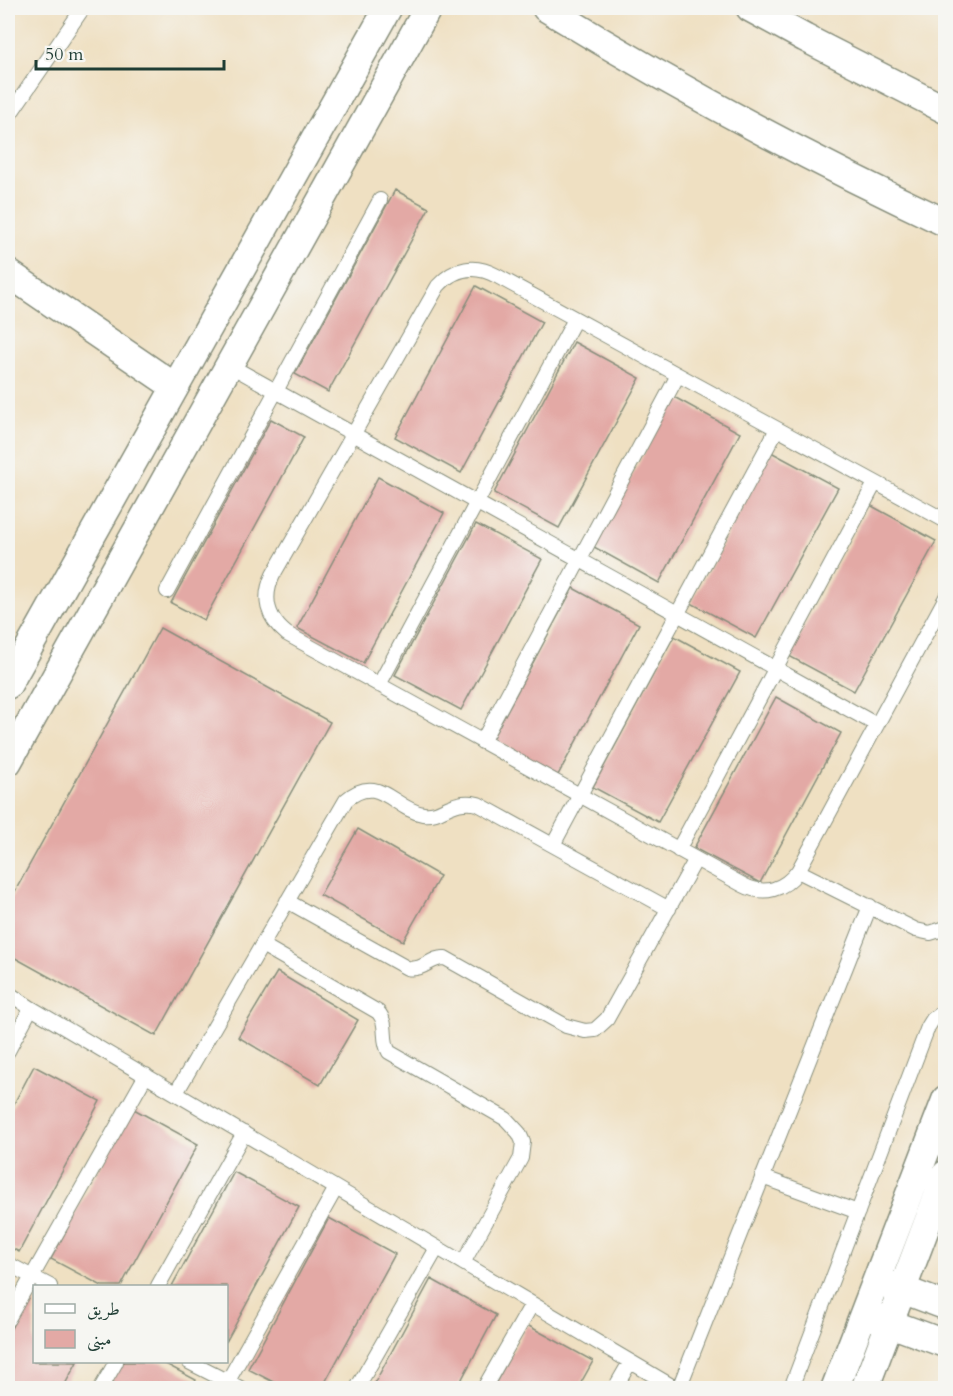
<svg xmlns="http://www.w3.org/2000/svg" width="953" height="1396" viewBox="0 0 953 1396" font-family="Cardo,Amiri,serif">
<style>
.building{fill:#e3a9a5}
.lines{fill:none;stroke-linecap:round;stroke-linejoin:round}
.service-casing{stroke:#878e7b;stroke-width:16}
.minor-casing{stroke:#878e7b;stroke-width:30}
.service{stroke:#fff;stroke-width:14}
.minor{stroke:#fff;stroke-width:27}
</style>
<rect width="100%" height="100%" fill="#f6f6f2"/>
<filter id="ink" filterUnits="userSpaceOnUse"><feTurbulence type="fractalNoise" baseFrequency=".0167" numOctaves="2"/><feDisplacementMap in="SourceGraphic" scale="12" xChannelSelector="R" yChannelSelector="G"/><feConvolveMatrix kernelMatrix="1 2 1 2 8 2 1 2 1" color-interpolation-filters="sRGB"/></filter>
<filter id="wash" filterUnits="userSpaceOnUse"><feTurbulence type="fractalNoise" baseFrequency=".008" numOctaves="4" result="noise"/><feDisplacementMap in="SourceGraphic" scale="24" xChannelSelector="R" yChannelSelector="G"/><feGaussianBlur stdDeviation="1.35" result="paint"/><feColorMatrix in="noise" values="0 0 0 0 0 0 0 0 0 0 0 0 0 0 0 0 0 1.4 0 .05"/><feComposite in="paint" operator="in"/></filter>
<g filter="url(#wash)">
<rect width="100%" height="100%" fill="#efe0c2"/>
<g id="blocks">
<path class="building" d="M395 190 429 208 328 392 295 374Z
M476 286 542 322 461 473 395 437Z
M574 342 640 378 559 528 494 493Z
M674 397 740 433 659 583 594 547Z
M271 419 304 437 204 620 171 603Z
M771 452 838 488 756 638 691 603Z
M378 477 444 513 363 663 297 628Z
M870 505 936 541 854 691 789 656Z
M476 524 542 559 461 710 395 675Z
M573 588 639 624 558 775 492 739Z
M160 628 330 722 156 1036 8 954V904Z
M674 636 740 672 658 822 593 787Z
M776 697 841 733 760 883 694 848Z
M358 829 440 876 403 941 320 895Z
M277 972 358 1020 320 1085 238 1037Z
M34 1066 100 1101 19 1252 8 1246V1115Z
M132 1108 198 1144 121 1286H102L51 1259Z
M234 1172 299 1207 226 1342V1286H172Z
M329 1218 395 1254 322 1388H285L248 1369Z
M431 1279 496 1315 457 1388H372Z
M31 1291 34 1292V1362H77L63 1388H8V1334Z
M527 1325 593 1361 578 1388H493Z
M121 1362H162L196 1380 192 1388H107Z"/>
</g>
</g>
<g filter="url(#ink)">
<use href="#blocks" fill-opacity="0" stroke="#878e7b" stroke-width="1.5"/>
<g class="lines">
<defs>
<path id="service" d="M8 117 83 8
M229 365 877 725
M946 521 497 276C475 264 455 267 438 286L273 575C262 598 267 618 287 634L743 885C764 896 784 890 798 871L946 597
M167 591 380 200
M379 685 575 319
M482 742 678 375
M553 845 777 429
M678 850 875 483
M798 871 916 930 930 933 946 928
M287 901 407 968C425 971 430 957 445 958L566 1026 585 1031 595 1030 607 1019 696 859
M262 945 378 1012C389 1024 381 1039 389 1052L506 1119 519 1133 523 1142 521 1158 463 1263
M8 993 31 1008
M8 1051 31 1008 675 1388
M176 1093 346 800C379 772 393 809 423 814 443 817 450 798 478 804L669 909
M762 1177 858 1212
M8 1264 50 1286
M158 1286 244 1133
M8 1319 146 1075
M189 1362 240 1388
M101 1388 116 1362
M224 1388 336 1188
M357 1388 437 1248
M484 1388 532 1304
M615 1388 630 1362
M679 1388 870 906
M791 1388 928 1027 933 1019 946 1009"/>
<path id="minor" d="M546 8C675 87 809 159 946 223
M750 8 805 38 946 110
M8 273 175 387
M8 685 388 8
M8 762 428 8
M885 1283 946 1306
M873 1317 946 1344
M835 1388 946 1099
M865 1388 946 1174"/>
</defs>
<use href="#service" class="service-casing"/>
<use href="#minor" class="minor-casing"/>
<use href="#service" class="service"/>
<use href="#minor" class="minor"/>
</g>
</g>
<rect width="953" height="1396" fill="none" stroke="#f6f6f2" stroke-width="30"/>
<rect x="33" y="1285" width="195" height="78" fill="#f6f6f2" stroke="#a0aca6" stroke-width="1.5"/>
<rect x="45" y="1304" width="30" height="9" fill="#ffffff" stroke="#a0aca6" stroke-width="1.5"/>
<text x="87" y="1315" font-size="18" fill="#1f3d34">طريق</text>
<rect x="45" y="1330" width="30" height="18" fill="#e3a9a5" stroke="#a0aca6" stroke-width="1.5"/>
<text x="87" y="1345" font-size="18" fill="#1f3d34">مبنى</text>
<path d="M36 60v9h188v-9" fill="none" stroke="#1f3d34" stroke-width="3"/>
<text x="45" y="60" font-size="18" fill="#1f3d34" stroke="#f6f6f2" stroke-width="4.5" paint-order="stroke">50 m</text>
</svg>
